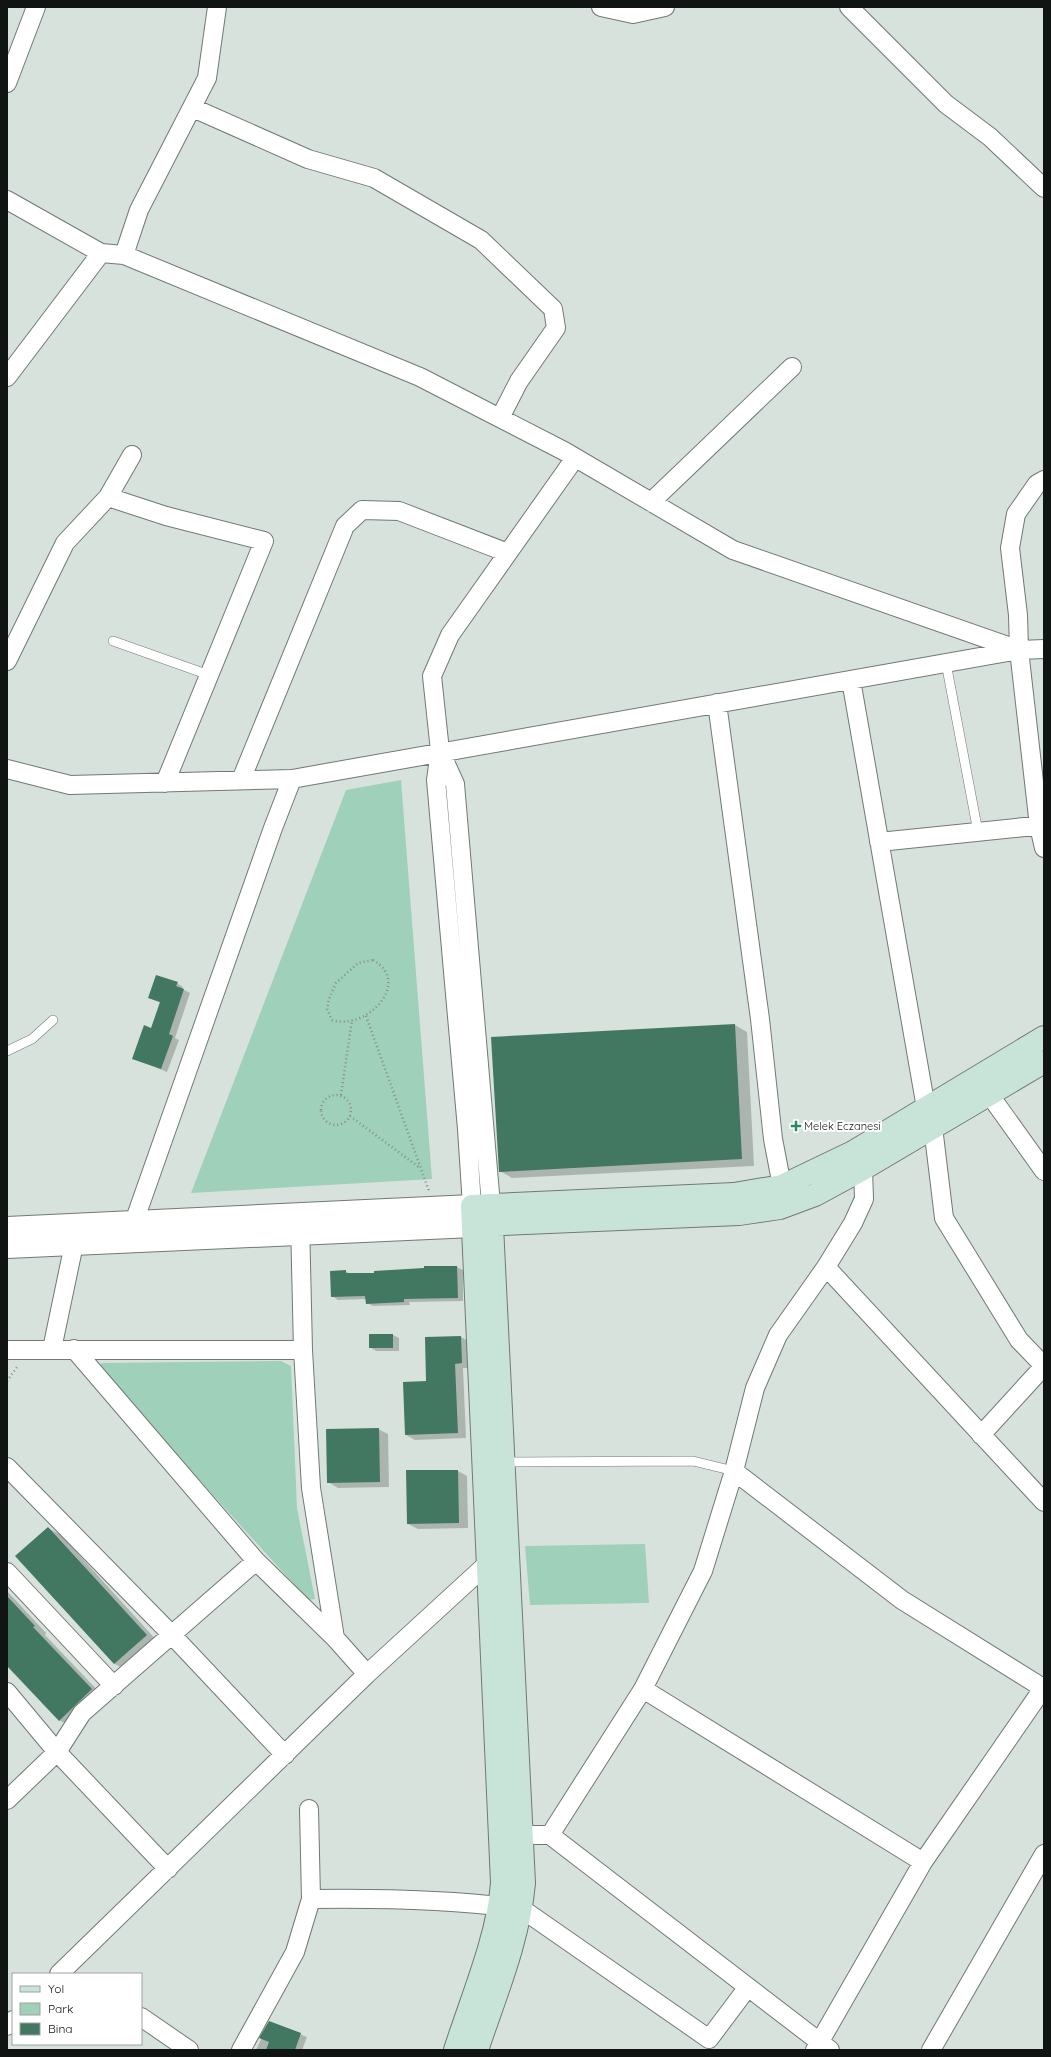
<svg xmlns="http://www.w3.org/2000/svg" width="1051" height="2057" viewBox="0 0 1051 2057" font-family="Quicksand,sans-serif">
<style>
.green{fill:#9fd0b9}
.shadow{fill:#0003}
.building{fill:#427861}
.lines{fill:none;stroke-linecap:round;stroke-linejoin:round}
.service-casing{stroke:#707975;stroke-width:10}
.minor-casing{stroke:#707975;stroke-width:20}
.tertiary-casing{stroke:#707975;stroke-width:24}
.secondary-casing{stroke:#707975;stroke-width:24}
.path{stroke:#858d89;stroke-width:2.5;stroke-dasharray:1 3;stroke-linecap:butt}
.service{stroke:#fff;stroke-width:9}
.minor{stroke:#fff;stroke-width:18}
.tertiary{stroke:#fff;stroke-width:22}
.secondary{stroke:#c8e4d9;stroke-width:22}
.poi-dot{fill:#248b67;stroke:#fff;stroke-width:1.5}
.labels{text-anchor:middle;stroke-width:4;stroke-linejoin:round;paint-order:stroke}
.poi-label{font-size:11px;fill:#101412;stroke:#fff;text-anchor:start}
</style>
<rect width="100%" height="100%" fill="#d8e2dd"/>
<path class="green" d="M401 780 432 1179 191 1193 346 790Z
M281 1361 291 1366 297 1508 315 1599 308 1600 97 1367 102 1363Z
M645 1544 649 1603 530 1605 525 1546Z"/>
<path class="shadow" d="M157 976 177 983 183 987 182 989 190 993 175 1038 179 1040 167 1072 133 1058 152 1029 161 1003 149 998Z
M735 1025 747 1032 754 1166 512 1178 500 1171Z
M457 1267 463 1270V1301L409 1302 410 1305 373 1306 367 1303V1299L338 1300 332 1296 345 1271 350 1274H375Z
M393 1335 399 1338V1351H376L370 1347Z
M461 1337 470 1342V1368H463L466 1438 415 1440 406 1435 427 1382 426 1338Z
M378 1429 388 1434 389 1487 338 1488 328 1482Z
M407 1471H458L467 1476 468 1528 418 1529 408 1524Z
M48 1528 61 1535 159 1643 128 1671 115 1664 16 1556Z
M7 1591 46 1633 45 1635 104 1697 72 1727 59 1720 7 1658Z
M269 2022 307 2037 302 2050H256Z"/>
<path class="building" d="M156 975 178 982 176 986 184 989 169 1034 173 1036 161 1069 132 1059 144 1025 151 1028 160 1002 148 998Z
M735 1024 742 1159 499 1172 491 1037Z
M424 1266H457L458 1298 404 1299V1302L366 1304 365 1296 331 1297 330 1271 346 1270V1273H374V1271L424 1268Z
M369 1334H393V1348H369Z
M461 1336 462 1363 455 1364 458 1433 405 1435 403 1382 426 1381 425 1337Z
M379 1428 380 1482 327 1483 326 1429Z
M406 1470H458L459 1523 407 1524Z
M48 1527 147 1635 114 1664 15 1556Z
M7 1596 35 1626 33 1627 92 1689 59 1721 7 1666Z
M269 2021 301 2033 295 2050H266L269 2042 259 2038Z"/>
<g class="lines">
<defs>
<path id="service" d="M113 641 209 675
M946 663 978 832
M7 1051 32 1039 53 1020
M503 1462 693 1461 734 1471"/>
<path id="minor" d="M601 7 633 14 665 7
M849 7 946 104 990 137 1044 188
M7 83 36 7
M193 108 308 159 374 178 481 240 553 309 556 328 519 381 500 418
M7 200 101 253 124 255 420 377 564 451 733 550 1019 650
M124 255 139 210 207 78 217 7
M7 377 101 253
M1044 480 1037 484 1016 514 1010 548 1018 615 1019 650 1039 826 1044 848
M108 497 166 516 264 541 165 783
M651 502 792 367
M7 661 65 543 108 497 132 455
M851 680 926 1108 933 1127 944 1218 1019 1340 1044 1366 981 1435
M717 703 760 1019 773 1139 782 1186
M440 751 455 784 491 1205
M7 769 70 785 292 779 1019 650 1044 649
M241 780 345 526 362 510 399 511 508 553
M879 842 1044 825
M989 1094 1044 1171
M472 1206 467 1129 436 780 440 751 432 676 450 635 575 458
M300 1221 303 1350 311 1488 335 1638
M135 1235 134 1222 273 828 292 779
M826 1267 1044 1502
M52 1349 74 1244
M74 1349 256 1561 335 1638 367 1674
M7 1350H303
M7 1467 172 1635 285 1755
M734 1471 902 1600 1043 1688
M7 1572 114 1686
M643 1689 923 1862
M7 1692 57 1752 168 1869
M7 1800 57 1752 82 1713 256 1561
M508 1835H550L830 2050
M550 1835 643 1689 703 1571 734 1471 755 1388 778 1335 826 1267 853 1223 864 1199 863 1169 857 1158
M311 1899C381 1898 452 1899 522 1909L709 2039 748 1987
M59 1974 367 1674 487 1564 497 1558
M141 2017 189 2050
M7 2026 13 2020
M241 2050 295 1952 311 1899 309 1809
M815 2050 923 1862 1044 1687
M931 2050 1044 1854"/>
<path id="tertiary" d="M7 1228 472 1206
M7 1247 473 1226"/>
<path id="secondary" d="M478 1225 739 1214 780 1208 815 1195 863 1169 1044 1062
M455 2050C472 1997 498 1937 502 1883L472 1206 734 1194 782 1186 853 1152 1044 1037
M477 2050C495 1996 519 1940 524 1883L491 1205"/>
</defs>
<use href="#service" class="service-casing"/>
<use href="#minor" class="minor-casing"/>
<use href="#tertiary" class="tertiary-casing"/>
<use href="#secondary" class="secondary-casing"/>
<path class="path" d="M373 960C413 983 366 1031 332 1020L327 1009 329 999 336 983 358 963Z
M366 1016 429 1191
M321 1110a15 15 0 1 1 30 0a15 15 0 1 1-30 0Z
M341 1095 352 1020
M350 1116 420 1168
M7 1381 17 1367"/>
<use href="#service" class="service"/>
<use href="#minor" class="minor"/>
<use href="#tertiary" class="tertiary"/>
<use href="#secondary" class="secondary"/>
</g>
<path class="poi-dot" d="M794 1120h4v4h4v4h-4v4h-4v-4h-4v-4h4z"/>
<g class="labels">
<g class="poi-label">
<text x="804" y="1130">Melek Eczanesi</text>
</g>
</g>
<rect width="1051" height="2057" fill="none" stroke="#101412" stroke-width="16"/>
<rect x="12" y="1973" width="130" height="72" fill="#ffffff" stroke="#9fa1a0"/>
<rect x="20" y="1986" width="20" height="6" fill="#c8e4d9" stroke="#9fa1a0"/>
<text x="48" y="1993" font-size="12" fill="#101412">Yol</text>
<rect x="20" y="2003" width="20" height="12" fill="#9fd0b9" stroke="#9fa1a0"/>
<text x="48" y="2013" font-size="12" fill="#101412">Park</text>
<rect x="20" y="2023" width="20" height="12" fill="#427861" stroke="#9fa1a0"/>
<text x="48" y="2033" font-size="12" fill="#101412">Bina</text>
</svg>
